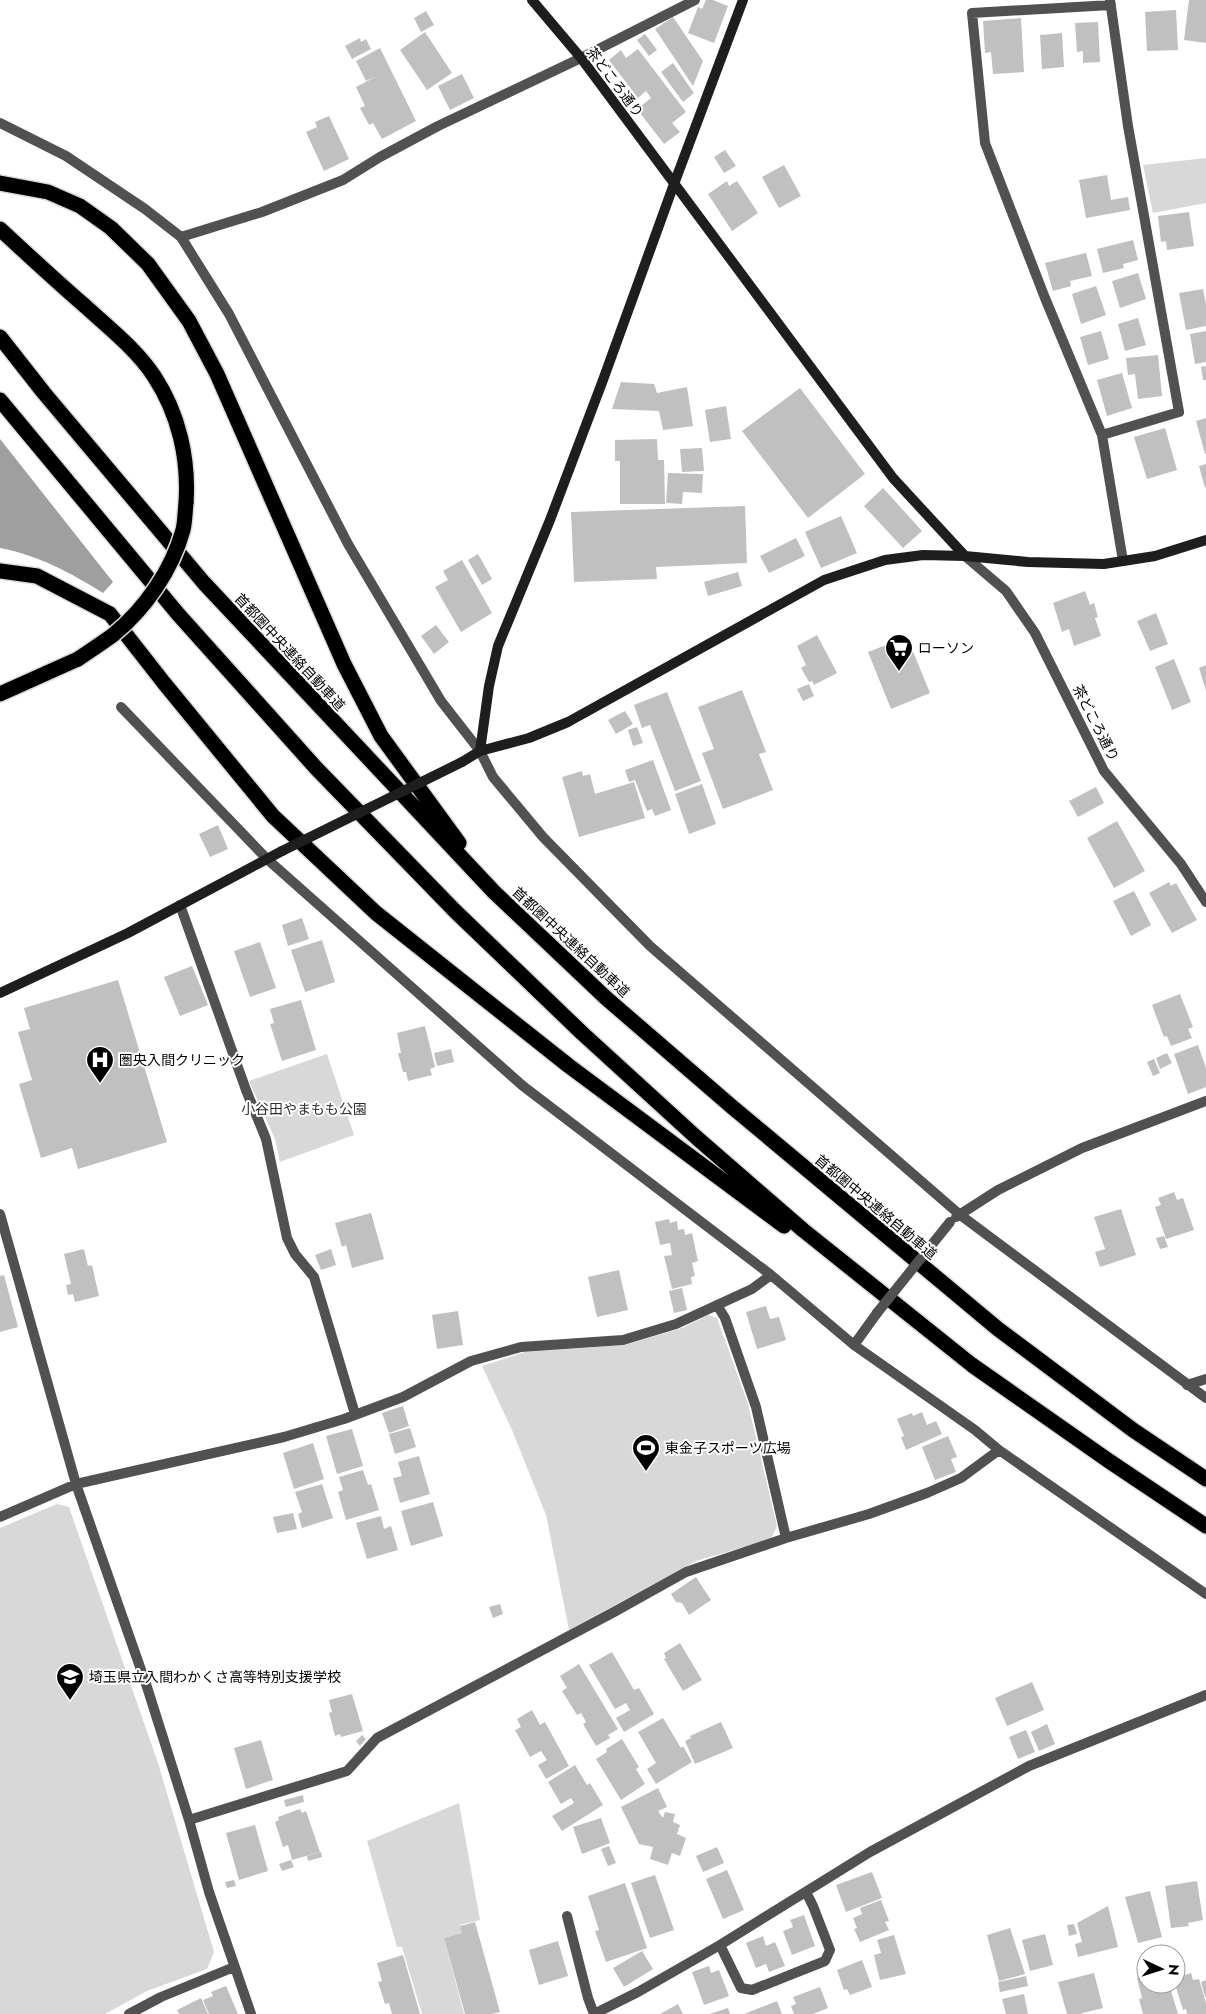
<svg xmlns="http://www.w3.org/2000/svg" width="1206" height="2014" viewBox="0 0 1206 2014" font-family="Jost,'Noto Sans JP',sans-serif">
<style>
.green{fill:#d8d8d8}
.water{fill:#9f9f9f}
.building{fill:#c0c0c0}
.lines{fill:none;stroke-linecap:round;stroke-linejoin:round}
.highway-casing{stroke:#dbdbdb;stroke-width:18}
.street{stroke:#515151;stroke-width:10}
.secondary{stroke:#1e1e1e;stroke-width:10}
.highway{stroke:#000;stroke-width:15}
.highway-bridge-casing{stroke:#dbdbdb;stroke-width:18;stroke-linecap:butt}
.street-bridge{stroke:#515151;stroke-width:10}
.secondary-bridge{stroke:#1e1e1e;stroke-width:10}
.highway-bridge{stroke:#000;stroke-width:15}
.labels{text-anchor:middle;stroke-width:4;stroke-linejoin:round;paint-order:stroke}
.street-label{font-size:14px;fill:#000;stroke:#fff}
.poi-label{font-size:14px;fill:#000;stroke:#fff;text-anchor:start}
.park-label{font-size:14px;fill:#2f2f2f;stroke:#fff}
</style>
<rect width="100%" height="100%" fill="#fff"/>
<path class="green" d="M1206 158V203L1153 213 1143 165Z
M327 1054 354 1135 280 1162 275 1139 249 1081Z
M708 1315 717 1318 748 1404 777 1526 771 1539 696 1561 569 1630 546 1515 512 1430 482 1366 525 1352 625 1345 682 1328Z
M57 1504 69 1507 158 1763 214 1952 207 1969 147 1991 105 2014H0V1528Z
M459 1803 480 1920 460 1925 462 1933 444 1938 464 2014H422L402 1947H397L367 1841Z"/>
<path class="water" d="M0 439 113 582 103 593C69 572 40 556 0 548Z"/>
<path class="building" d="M706 0H713L728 6 714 43 688 33 698 7 702 9Z
M1189 0H1206V43L1184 40Z
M1176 10 1178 50 1147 51 1145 12Z
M426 11 434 25 421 32 414 18Z
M673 17 703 61 693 86 655 29Z
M1021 18 1024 72 993 74 991 52 985 53 983 21Z
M1098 22 1100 62 1083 63V51L1077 52 1075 23Z
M425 32 452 73 427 90 400 50Z
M1062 33 1064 67 1042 69 1040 35Z
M645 34 657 50 649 56 637 40Z
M360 38 361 42 366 39 371 49 352 59 345 46Z
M380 48 416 121 382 139 373 123 369 125 360 108 365 106 356 87 377 76 366 81 356 61Z
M638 49 686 112 672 123 680 132 664 144 637 109 651 98 646 91 638 98 609 60 621 50 626 58Z
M673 63 694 93 683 102 661 72Z
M462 74 474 98 450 110 438 86Z
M329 116 349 159 324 171 306 132 317 127 315 122Z
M725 150 736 166 724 173 714 157Z
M784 165 801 196 779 208 762 177Z
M1107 175 1111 200 1128 197 1130 210 1086 218 1079 180Z
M727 181 729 186 737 181 758 213 732 231 708 194Z
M1189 212 1194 246 1167 250 1166 241 1161 242 1158 216Z
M1133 240 1138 260 1123 264 1124 268 1103 273 1097 249Z
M1086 253 1092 276 1070 281 1071 286 1053 291 1045 263Z
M1138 273 1146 299 1120 308 1112 281Z
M1096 286 1106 315 1081 324 1072 294Z
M1203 289 1206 304V326L1186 330 1179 293Z
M1138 318 1146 345 1125 351 1118 324Z
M1101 331 1109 359 1088 365 1080 337Z
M1206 331V362L1195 364 1190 334Z
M1158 355 1162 396 1138 399 1135 374 1128 375 1126 358Z
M1206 366V380H1203L1201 367Z
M1122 373 1132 408 1107 416 1097 380Z
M621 382 654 384 657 393 687 387 693 426 663 430 659 411 612 409Z
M800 388 865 474 808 518 742 431Z
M726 406 731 439 710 442 705 410Z
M1206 418V454H1205L1196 421Z
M1165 428 1177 470 1147 479 1134 437Z
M657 439 658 460H664L665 504H620V461H615V440Z
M702 448 704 471 682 472 680 449Z
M1206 464V487L1205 488 1199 466Z
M668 473 703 474 702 493 683 492 682 504 666 503Z
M883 488 922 531 903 548 864 506Z
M745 506 747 563 656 567 657 579 574 582 571 512Z
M841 516 857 553 821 568 805 532Z
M796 538 805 556 769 573 760 556Z
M478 554 492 579 482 585 468 560Z
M462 560 492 613 461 632 435 587 448 580 443 571Z
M738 572 742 586 708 596 704 582Z
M1085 591 1090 605 1094 603 1098 617 1095 618 1101 636 1074 646 1069 629 1062 632 1053 603Z
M1156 613 1168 644 1150 651 1137 621Z
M436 625 449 642 434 654 421 636Z
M817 635 837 673 814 685 812 681 809 682 801 668 806 665 797 646Z
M907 637 930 693 891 709 868 652Z
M1174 659 1191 702 1172 710 1155 667Z
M1206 665V691L1199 668Z
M809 684 814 696 803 701 797 689Z
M742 690 766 752 759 754 773 790 723 809 702 753 714 749 698 707Z
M667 692 701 781 675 791 650 725 642 728 634 705Z
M625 711 633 724 616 734 608 720Z
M637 727 643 743 633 746 628 730Z
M653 760 671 810 655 816 652 809 647 811 635 780 629 782 625 770Z
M582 771 583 776 590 774 595 794 634 782 645 818 579 837 562 777Z
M702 784 716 824 689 834 675 794Z
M1096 787 1104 803 1078 817 1069 801Z
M1117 821 1145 871 1114 888 1087 838Z
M218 825 228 849 210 857 199 834Z
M1169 882 1171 886 1176 883 1197 920 1172 933 1149 893Z
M1134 891 1151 925 1131 936 1113 901Z
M302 918 309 939 288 946 282 925Z
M322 940 335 982 305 992 291 950Z
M260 942 276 988 250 997 234 951Z
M192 966 208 1005 180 1016 164 977Z
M118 980 167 1142 78 1169 72 1148 41 1158 19 1084 32 1080 18 1032 30 1029 24 1008Z
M1180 994 1193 1027 1188 1029 1192 1038 1171 1046 1167 1036 1164 1037 1152 1005Z
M301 1000 316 1050 282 1061 270 1024 274 1023 270 1009Z
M425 1026 435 1067 430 1069 432 1075 408 1081 406 1072H403L398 1053H401L397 1033Z
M1198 1045 1206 1068V1087L1188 1094 1174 1054Z
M451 1049 454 1062 437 1066 434 1053Z
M1167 1053 1172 1063 1160 1069 1156 1058Z
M1154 1059 1160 1073 1153 1076 1147 1062Z
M1174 1192 1177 1200 1183 1198 1194 1230 1166 1239 1155 1207 1161 1205 1158 1198Z
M1121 1209 1136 1255 1100 1267 1095 1252 1105 1249 1094 1217Z
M371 1213 384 1259 352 1268 346 1245 342 1247 335 1223Z
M669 1219 670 1223 677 1221 678 1230 684 1229 685 1235 692 1233 698 1261 692 1263 695 1276 691 1277 692 1284 672 1289 664 1256 672 1255 670 1243 660 1245 655 1222Z
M1164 1236 1168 1247 1160 1249 1156 1238Z
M84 1249 88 1266 92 1265 99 1296 75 1302 73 1294 68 1295 66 1285 71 1284 64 1254Z
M331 1249 336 1265 321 1270 315 1255Z
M619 1270 628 1310 597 1317 588 1277Z
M4 1275 18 1327 0 1332V1276Z
M682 1288 687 1310 674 1313 669 1291Z
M766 1306 770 1319 779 1317 786 1340 757 1349 746 1312Z
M458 1311 463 1345 437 1349 432 1315Z
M403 1406 409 1426 389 1433 382 1413Z
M922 1412 927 1425 936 1421 942 1434 906 1450 901 1437 904 1436 897 1419 912 1413 913 1416Z
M410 1428 416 1447 395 1454 389 1434Z
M352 1429 363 1466 337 1474 326 1436Z
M948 1436 957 1457 951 1459 956 1472 935 1480 922 1447Z
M313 1443 324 1479 294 1489 283 1453Z
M419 1456 430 1494 400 1503 393 1478 402 1476 398 1462Z
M363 1470 368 1485 371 1484 379 1510 346 1520 338 1492 343 1490 339 1477Z
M322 1484 333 1518 302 1528 298 1514 302 1512 295 1492Z
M433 1502 443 1536 411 1546 401 1511Z
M293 1513 297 1529 277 1533 273 1517Z
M381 1516 384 1529 391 1526 398 1550 367 1559 356 1523Z
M696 1577 711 1600 689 1615 682 1603 676 1602 671 1594Z
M500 1604 503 1614 493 1618 489 1607Z
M680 1643 702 1680 683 1691 664 1659 666 1658 664 1653Z
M612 1652 634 1690 639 1688 654 1714 624 1732 616 1718 630 1710 626 1703 615 1709 589 1665Z
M579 1664 618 1729 608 1735 610 1738 596 1746 583 1724 586 1722 581 1713 577 1715 562 1691 567 1688 560 1676Z
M1032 1682 1044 1710 1007 1726 995 1698Z
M352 1694 363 1731 341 1737 340 1734 335 1736 329 1713 332 1712 329 1700Z
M532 1710 540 1725 545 1722 569 1766 546 1779 538 1765 547 1760 541 1751 530 1757 515 1730 521 1727 517 1719Z
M663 1718 681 1748 683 1746 692 1762 656 1784 647 1769 656 1763 638 1732Z
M721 1722 733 1748 695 1764 685 1741 691 1738 690 1736Z
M1047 1724 1055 1744 1039 1751 1031 1732Z
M1026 1730 1035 1752 1018 1759 1009 1737Z
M362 1735 366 1739 360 1746 356 1741Z
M622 1739 639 1767 636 1769 645 1784 621 1800 596 1759 607 1752 606 1749Z
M261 1740 273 1780 246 1789 234 1748Z
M575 1765 587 1785 590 1783 603 1805 562 1831 552 1816 574 1803 571 1798 561 1804 548 1782Z
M658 1788 667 1807 658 1811 663 1818 665 1812 675 1814 673 1822 680 1825 677 1834 686 1838 680 1856 672 1853 668 1865 650 1859 653 1847 639 1844 621 1807Z
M303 1795 304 1802 286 1807 284 1800Z
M300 1809 302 1813 306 1811 320 1852 292 1860 288 1845 283 1847 275 1822 279 1820 278 1817Z
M601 1818 610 1843 582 1854 573 1827Z
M255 1825 268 1871 239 1880 226 1833Z
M609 1846 616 1863 608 1866 601 1849Z
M717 1847 724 1863 703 1872 696 1856Z
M321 1852 322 1857 308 1861 307 1856Z
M291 1860 294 1867 282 1871 279 1864Z
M727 1870 744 1910 723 1919 706 1879Z
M872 1872 882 1898 846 1912 836 1885Z
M655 1875 674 1930 650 1938 631 1883Z
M234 1880 236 1886 227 1888 225 1882Z
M1197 1881 1203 1920 1188 1923 1189 1926 1171 1928 1165 1886Z
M625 1883 647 1948 606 1962 595 1931 599 1930 588 1896Z
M1150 1891 1162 1937 1138 1943 1125 1897Z
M881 1900 889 1921 885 1922 889 1930 860 1942 854 1929 857 1928 853 1918 862 1914 860 1908Z
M1108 1906 1118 1947 1078 1957 1075 1944 1082 1942 1077 1923Z
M804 1915 815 1946 792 1955 783 1931 793 1927 790 1920Z
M475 1922 500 2012 492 2014H465L444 1938 462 1933 460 1926Z
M1074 1924 1077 1934 1069 1936 1067 1925Z
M1010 1928 1025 1974 999 1981 987 1935Z
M1045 1934 1053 1965 1030 1971 1022 1940Z
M894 1935 906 1974 880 1980 874 1955 881 1953 877 1940Z
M763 1936 766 1946 775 1942 785 1966 769 1972 766 1964 756 1968 746 1943Z
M558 1941 568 1976 539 1985 529 1950Z
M642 1951 653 1969 624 1987 613 1968Z
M403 1955 420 2014H392L389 2003 385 2004 378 1982 382 1981 377 1963Z
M862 1960 872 1987 850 1995 847 1989 844 1990 837 1970Z
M709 1966 711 1973 719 1970 729 1996 704 2005 692 1972Z
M1094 1973 1103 2008 1079 2014H1067L1058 1982Z
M1191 1973 1193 1980 1199 1979 1206 2003V2014H1187L1186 2009 1183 2010 1175 1984 1176 1978Z
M1026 1976 1028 1986 1000 1992 998 1982Z
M1146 1976V1984H1169L1178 2014H1143L1139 1999 1142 1998 1137 1978Z
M1206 1980V1997H1205L1201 1982Z
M226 1986 238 2014H209L203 2000 213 1996 211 1992Z
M820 1987 828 2008 813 2014H794L791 2006 796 2004 793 1997Z
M1024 1994 1028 2014H1006L1002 1999Z
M201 1998 208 2014H179L177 2010Z
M777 2001 782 2014H744Z
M678 2004 683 2014H660Z
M728 2008 730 2014H709Z"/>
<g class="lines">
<defs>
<path id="highway" d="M0 183 48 192 80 206 111 228 148 264 189 321 217 374 344 664 381 736 459 843
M0 229C28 255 56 281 85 306 109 328 136 349 154 376 179 414 189 459 186 503
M0 337 44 393 204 583 494 892 606 998 731 1106 998 1329 1133 1430 1206 1479
M0 400 178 614 316 768 455 911 582 1033 697 1138 803 1230 972 1365 1109 1461 1206 1526
M0 571 37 576 110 614 164 683 273 816 376 913 569 1066 784 1226
M0 694 78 659"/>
</defs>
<use href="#highway" class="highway-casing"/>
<path class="street" d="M1110 0 1128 126 1179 412 1102 435 1123 561
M0 123 66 156 145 209 181 237 229 314 348 544 441 701 480 751 493 777 543 837 650 946 959 1214 1206 1398
M181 237 262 212 343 180 380 157 438 126 581 58 695 0
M1102 435 1045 298 985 143 972 13 1111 5
M965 556 1006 591 1035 633 1104 771 1181 864 1206 902
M121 707 267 859 523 1086 771 1275 854 1345 975 1430 999 1450 1206 1594
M180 905 246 1090 266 1139 287 1238 295 1254 314 1277 355 1414
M0 1214 76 1484 147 1687 189 1820 209 1892 251 2014
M956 1217 998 1190 1082 1148 1206 1101
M717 1305 725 1318 756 1407 786 1538
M854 1345 877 1313
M1187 1385 1206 1379
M0 1517 76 1484 284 1437 344 1419 403 1397 471 1361 521 1347 623 1340 676 1324 752 1289 771 1275
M189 1820 347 1771 377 1738 614 1612 686 1572 786 1538 869 1514 927 1493 961 1478 999 1450
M567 1916 588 1998 594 2014
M720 1945 741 1988 752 1990 825 1961 830 1950 813 1906 806 1892
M129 2014 161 1997 234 1967
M594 2014 638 1992 720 1945 870 1852 1029 1766 1206 1695"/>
<path class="secondary" d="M532 0 581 58 893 478 965 556
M480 751 489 686 498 646 550 520 603 380 674 184 743 0
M462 762 480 751 529 738 568 722 824 580 885 560 923 555 965 556 1028 562 1104 564 1155 556 1206 540
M0 993 128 933 282 851"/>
<use href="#highway" class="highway"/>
<defs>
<path id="highway-bridge" d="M78 659C90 651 102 643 113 635 145 609 172 570 183 530 185 522 185 512 186 503"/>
</defs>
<use href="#highway-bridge" class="highway-bridge-casing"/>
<path class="street-bridge" d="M877 1313 950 1222"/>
<path class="secondary-bridge" d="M282 851 462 762"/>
<use href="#highway-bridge" class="highway-bridge"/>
</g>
<defs>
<symbol id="supermarket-pin" viewBox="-11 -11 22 30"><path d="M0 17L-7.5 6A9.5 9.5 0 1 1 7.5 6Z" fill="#000" stroke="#fff"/><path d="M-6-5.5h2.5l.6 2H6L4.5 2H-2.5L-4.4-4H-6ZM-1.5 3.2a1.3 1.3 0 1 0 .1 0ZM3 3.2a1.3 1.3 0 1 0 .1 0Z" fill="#fff"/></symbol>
<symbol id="hospital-pin" viewBox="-11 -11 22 30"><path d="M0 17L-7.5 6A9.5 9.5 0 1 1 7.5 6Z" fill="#000" stroke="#fff"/><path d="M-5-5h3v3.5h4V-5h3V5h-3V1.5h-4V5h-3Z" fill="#fff"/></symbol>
<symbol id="stadium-pin" viewBox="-11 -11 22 30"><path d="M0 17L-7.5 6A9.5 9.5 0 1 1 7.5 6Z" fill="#000" stroke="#fff"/><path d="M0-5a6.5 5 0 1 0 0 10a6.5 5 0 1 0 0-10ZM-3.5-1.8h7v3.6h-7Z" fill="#fff"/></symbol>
<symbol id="school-pin" viewBox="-11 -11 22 30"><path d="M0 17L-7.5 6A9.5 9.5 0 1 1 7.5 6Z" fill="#000" stroke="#fff"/><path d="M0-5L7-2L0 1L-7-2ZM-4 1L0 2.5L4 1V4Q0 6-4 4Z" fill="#fff"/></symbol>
</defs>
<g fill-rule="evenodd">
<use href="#supermarket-pin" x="883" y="632" width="32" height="43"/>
<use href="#hospital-pin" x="84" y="1044" width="32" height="43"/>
<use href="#stadium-pin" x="630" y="1432" width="32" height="43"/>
<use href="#school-pin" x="54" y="1661" width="32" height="43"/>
</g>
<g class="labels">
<g class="street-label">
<text transform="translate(615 82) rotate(53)" y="5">茶どころ通り</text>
<text transform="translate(290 652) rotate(47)" y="5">首都圏中央連絡自動車道</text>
<text transform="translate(1096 723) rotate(63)" y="5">茶どころ通り</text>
<text transform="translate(571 942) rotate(43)" y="5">首都圏中央連絡自動車道</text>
<text transform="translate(876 1207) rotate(40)" y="5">首都圏中央連絡自動車道</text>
</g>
<g class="poi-label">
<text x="918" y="653">ローソン</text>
<text x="119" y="1065">圏央入間クリニック</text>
<text x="665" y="1453">東金子スポーツ広場</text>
<text x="89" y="1682">埼玉県立入間わかくさ高等特別支援学校</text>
</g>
<g class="park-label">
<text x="304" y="1114">小谷田やまもも公園</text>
</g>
</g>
<g transform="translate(1161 1969) rotate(94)"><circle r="24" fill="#ffffff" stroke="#999999"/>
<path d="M0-4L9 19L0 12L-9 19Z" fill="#000000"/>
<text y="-8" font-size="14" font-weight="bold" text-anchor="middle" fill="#000000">N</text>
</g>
</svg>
